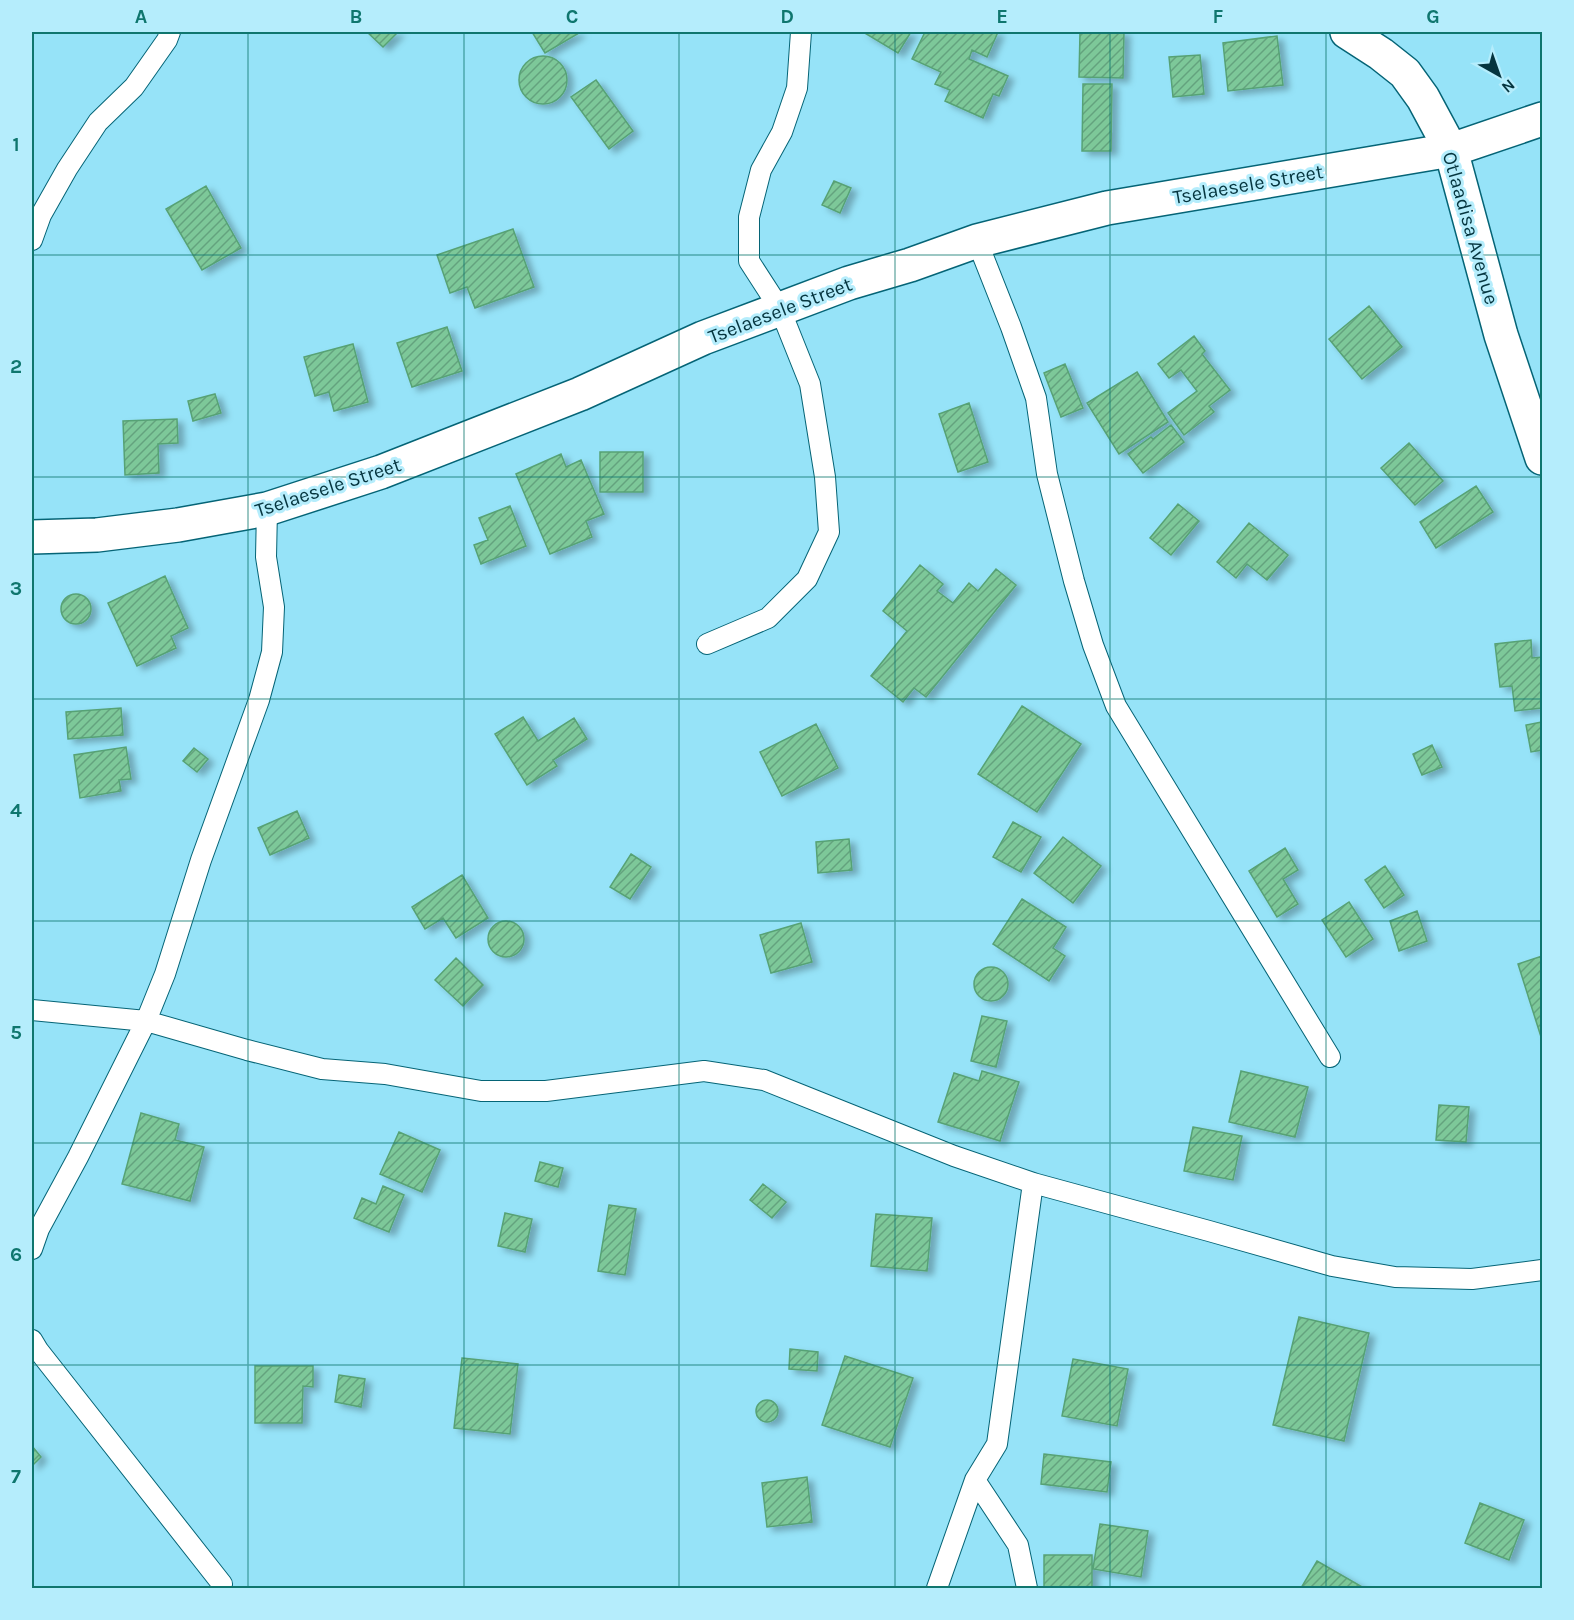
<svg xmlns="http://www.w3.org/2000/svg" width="1574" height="1620" viewBox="0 0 1574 1620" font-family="Karla,sans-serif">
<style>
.building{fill:url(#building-hatch);stroke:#57a275;stroke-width:1.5;filter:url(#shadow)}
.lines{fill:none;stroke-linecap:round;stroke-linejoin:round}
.lane-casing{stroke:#056476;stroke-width:22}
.street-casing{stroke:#056476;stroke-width:36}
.lane{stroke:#fff;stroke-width:20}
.street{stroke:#fff;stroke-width:33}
.grid{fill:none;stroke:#0f766e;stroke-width:1.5;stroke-opacity:0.55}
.labels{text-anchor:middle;stroke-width:6;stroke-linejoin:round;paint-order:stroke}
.street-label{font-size:20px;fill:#05353f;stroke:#b5edfc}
.neatline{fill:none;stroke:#0f766e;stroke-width:2}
.grid-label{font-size:20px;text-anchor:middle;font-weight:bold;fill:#0f766e}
</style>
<defs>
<pattern id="building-hatch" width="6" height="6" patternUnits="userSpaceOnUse" patternTransform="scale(1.5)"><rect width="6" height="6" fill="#7dc899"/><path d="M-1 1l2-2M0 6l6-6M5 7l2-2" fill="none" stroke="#64a37e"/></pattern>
<filter id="shadow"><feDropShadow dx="6" dy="4" stdDeviation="3" flood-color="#0004"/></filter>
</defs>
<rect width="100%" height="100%" fill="#96e3f8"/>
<path class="building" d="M367 32H398L383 47Z
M532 32H577L579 33 545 53Z
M863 32H911L898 53Z
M925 32H998L987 57 972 50 969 59 1008 76 999 96 993 94 983 118 945 101 950 90 935 84 941 72 912 59Z
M1080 32H1124L1123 78 1079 77Z
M1277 36 1283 85 1228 91 1223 43Z
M1200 55 1204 94 1173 97 1169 57Z
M519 80a24 24 0 1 1 48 0a24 24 0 1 1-48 0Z
M596 80 633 131 609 149 571 97Z
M1083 84H1112L1111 151H1082Z
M834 181 851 188 840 213 822 205Z
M206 186 241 248 202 270 166 209Z
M513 229 534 287 475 308 467 287 450 293 437 255Z
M1369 306 1402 347 1362 379 1329 339Z
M447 327 462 371 412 387 397 343Z
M1194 336 1205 351 1202 354 1230 390 1209 406 1214 412 1184 435 1168 413 1197 391 1181 370 1169 378 1158 364Z
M353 344 368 402 334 411 329 392 315 396 304 357Z
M1065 364 1083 408 1061 417 1044 373Z
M1137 372 1168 422 1119 454 1087 403Z
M215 394 221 413 193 421 188 401Z
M969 403 988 462 958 472 939 414Z
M177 419 178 443 158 444 159 473 125 475 123 421Z
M1171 425 1184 442 1143 473 1128 454 1151 437 1153 439Z
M1409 443 1443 481 1415 505 1381 468Z
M600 452H643V492H600Z
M561 454 566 467 581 460 604 514 586 521 592 537 550 554 516 474Z
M1476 486 1493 512 1436 548 1420 522Z
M1178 504 1199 521 1171 555 1150 538Z
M510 506 526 546 481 564 474 545 488 540 479 518Z
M1249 523 1288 555 1267 580 1247 564 1236 578 1217 562Z
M920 565 943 584 937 591 953 603 969 583 978 591 996 569 1016 585 926 697 914 688 903 702 871 676 907 631 883 611Z
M165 576 188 628 171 636 176 648 137 666 108 603Z
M61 609a15 15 0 1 1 30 0a15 15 0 1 1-30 0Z
M1531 640 1532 658 1542 657V708L1515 711 1512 686 1500 687 1495 644Z
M1022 706 1081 744 1037 812 978 774Z
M121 708 123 735 68 739 66 712Z
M523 717 538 741 574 718 587 739 553 760 557 766 527 785 495 734Z
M1542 722V750L1531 752 1526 725Z
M816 724 838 768 782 796 760 752Z
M1432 745 1442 767 1422 775 1413 754Z
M126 747 131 779 119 780 121 791 80 798 74 755Z
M194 748 208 759 197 772 183 761Z
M297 811 309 838 270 855 258 828Z
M1013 822 1041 837 1021 872 993 857Z
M1063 837 1101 866 1073 903 1034 873Z
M849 839 852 870 818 873 816 842Z
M1285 848 1298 870 1283 879 1298 904 1277 917 1249 871Z
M631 854 651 867 630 899 610 887Z
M1385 866 1404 895 1384 908 1365 880Z
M462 875 488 918 456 938 443 918 425 929 412 907Z
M1022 899 1066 927 1053 948 1065 956 1049 981 993 944Z
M1349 902 1373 939 1346 957 1322 920Z
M1417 911 1427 941 1399 951 1390 921Z
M488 939a18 18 0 1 1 36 0a18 18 0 1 1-36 0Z
M801 923 812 962 771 973 760 935Z
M1542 956V1040L1518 964Z
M456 958 483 985 463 1006 435 980Z
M974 984a17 17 0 1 1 34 0a17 17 0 1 1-34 0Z
M982 1016 1007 1021 996 1067 971 1061Z
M982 1071 1019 1082 1000 1141 938 1122 954 1073 979 1081Z
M1241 1071 1308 1087 1295 1137 1229 1122Z
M1439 1105 1469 1107 1466 1142 1436 1140Z
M141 1113 179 1124 175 1140 204 1147 190 1201 122 1184Z
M1193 1127 1242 1136 1233 1180 1184 1171Z
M399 1132 440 1150 422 1192 380 1174Z
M540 1162 563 1168 558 1187 535 1181Z
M763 1184 786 1202 772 1218 750 1200Z
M383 1186 404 1195 389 1232 354 1218 362 1198 376 1204Z
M609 1205 636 1209 625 1275 598 1271Z
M505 1213 532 1219 525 1252 498 1246Z
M876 1214 932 1218 927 1271 871 1266Z
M1299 1317 1369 1333 1344 1441 1273 1425Z
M790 1349 818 1352 817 1371 789 1369Z
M845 1356 913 1378 890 1447 822 1425Z
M462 1358 518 1364 510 1434 454 1428Z
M1073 1359 1128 1369 1117 1426 1062 1416Z
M255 1366H313V1387L303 1386 302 1423H255Z
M339 1375 365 1379 361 1407 335 1402Z
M756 1411a11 11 0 1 1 22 0a11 11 0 1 1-22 0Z
M32 1446 41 1457 32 1466Z
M1044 1454 1111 1462 1107 1492 1041 1484Z
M807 1477 812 1522 767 1527 762 1483Z
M1480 1503 1524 1520 1509 1560 1465 1543Z
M1100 1524 1148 1531 1141 1577 1093 1569Z
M1044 1555H1092V1588H1044Z
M1317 1561 1364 1588H1301Z"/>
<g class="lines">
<defs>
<path id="lane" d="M32 240 41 215 67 169 98 122 134 87 167 40 170 32
M977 241 1011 327 1036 398 1047 474 1074 581 1093 645 1116 706 1330 1057
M707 644 768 618 807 579 829 532 825 477 810 384 780 309 749 261V217L761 170 782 132 797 88 801 32
M32 1010 146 1021 247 1050 322 1069 385 1074 481 1091H546L704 1071 764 1080 954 1156 1033 1183 1209 1231 1332 1266 1395 1277 1472 1279 1542 1270
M32 1249 39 1229 78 1157 146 1021 165 974 201 860 259 700 272 652 274 607 266 557 267 509
M32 1340 38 1350 222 1584
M975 1480 1018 1545 1027 1588
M937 1588 975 1480 997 1444 1033 1183"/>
<path id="street" d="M1347 32 1381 54 1405 73 1423 98 1451 150 1501 335 1542 458
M32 537 97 535 178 525 267 509 381 472 580 394 703 338 849 283 910 265 977 241 1107 208 1451 150 1542 119"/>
</defs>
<use href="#lane" class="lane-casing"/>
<use href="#street" class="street-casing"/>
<use href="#lane" class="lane"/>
<use href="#street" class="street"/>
</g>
<path class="grid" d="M248 32V1588M464 32V1588M679 32V1588M895 32V1588M1110 32V1588M1326 32V1588M32 255H1542M32 477H1542M32 699H1542M32 921H1542M32 1143H1542M32 1365H1542"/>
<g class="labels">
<g class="street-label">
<text transform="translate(1248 184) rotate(-10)" y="7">Tselaesele Street</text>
<text transform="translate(1471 228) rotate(74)" y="7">Otlaadisa Avenue</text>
<text transform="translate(780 310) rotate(-21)" y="7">Tselaesele Street</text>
<text transform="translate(328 487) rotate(-18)" y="7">Tselaesele Street</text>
</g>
</g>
<rect width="1574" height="1620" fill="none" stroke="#b5edfc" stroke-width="66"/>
<g transform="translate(1499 75) rotate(140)" stroke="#b5edfc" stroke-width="4.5" paint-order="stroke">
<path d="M0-4.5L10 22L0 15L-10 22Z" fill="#05353f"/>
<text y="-9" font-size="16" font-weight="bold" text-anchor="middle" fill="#05353f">N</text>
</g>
<rect x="33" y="33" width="1508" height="1554" class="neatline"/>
<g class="grid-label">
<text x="141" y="23">A</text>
<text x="356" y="23">B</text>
<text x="572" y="23">C</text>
<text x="787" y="23">D</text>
<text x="1002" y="23">E</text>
<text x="1218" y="23">F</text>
<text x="1433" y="23">G</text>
<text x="16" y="151">1</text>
<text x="16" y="373">2</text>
<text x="16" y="595">3</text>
<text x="16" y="817">4</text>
<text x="16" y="1039">5</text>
<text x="16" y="1261">6</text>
<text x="16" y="1483">7</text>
</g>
</svg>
